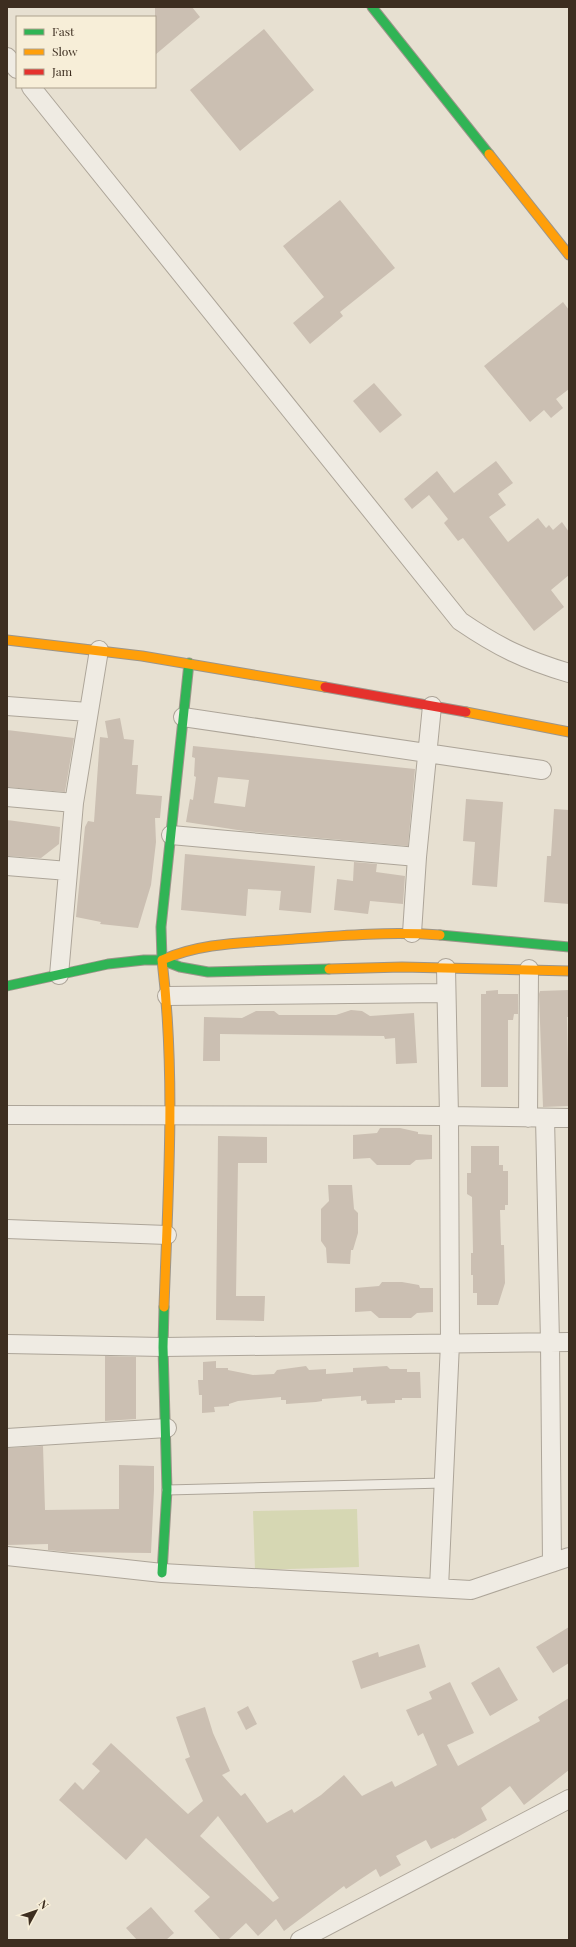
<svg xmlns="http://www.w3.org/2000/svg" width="576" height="1947" viewBox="0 0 576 1947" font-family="'Playfair Display',serif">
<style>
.green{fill:#d6d7b3}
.building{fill:#cbbfb2;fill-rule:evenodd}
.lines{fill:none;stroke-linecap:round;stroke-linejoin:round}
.lane-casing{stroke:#ada599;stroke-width:11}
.street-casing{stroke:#ada599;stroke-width:20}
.fast-casing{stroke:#9c958a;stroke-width:11}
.slow-casing{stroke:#9c958a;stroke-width:11}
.jam-casing{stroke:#9c958a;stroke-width:11}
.lane{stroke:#efebe3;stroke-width:9}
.street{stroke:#efebe3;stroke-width:18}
.fast{stroke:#30b455;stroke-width:9}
.slow{stroke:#ff9f0a;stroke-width:9}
.jam{stroke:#e5322d;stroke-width:9}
</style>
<rect width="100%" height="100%" fill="#e7e0d1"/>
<path class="green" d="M357 1509 359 1567 255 1570 253 1511Z"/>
<path class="building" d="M155 7H192L200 17 155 55Z
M264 29 314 90 240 151 190 90Z
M340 200 395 268 340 312 343 316 310 344 293 323 324 297 283 246Z
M563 302 569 310V389L556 399 563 408 551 418 544 410 530 422 484 366Z
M374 383 402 415 380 433 353 401Z
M496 461 513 483 498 494 506 505 489 517 508 542 538 518 546 528 549 525 553 530 562 522 569 532V575L551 590 564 607 534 631 463 538 458 541 444 523 448 519 429 495 412 509 404 499 437 471 454 493Z
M120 718 124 739 134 740 132 765H138L136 794 162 796 160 818H155L156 842 151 885 138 928 100 924 101 922 76 917 85 827 88 821 94 822 100 737 108 738 105 721Z
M7 730 74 738 65 792 7 787Z
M193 746 415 769 408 846 244 831 186 822 190 799 193 800 196 777 194 776 195 758 192 757ZM218 777 249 780 245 807 214 803Z
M466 799 503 802 497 887 472 885 475 842 463 841Z
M554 809 569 810V904L544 902 547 856H551Z
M7 820 60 827 59 844 41 858 7 856Z
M185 854 315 866 311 913 279 910 281 891 248 889 246 916 181 910Z
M354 862 377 864 376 872 405 876 403 904 370 901 368 914 334 910 337 879 353 881Z
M498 990V994H518V1014H514L513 1020H508V1087H481V994H486V991Z
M569 990V1017H567L569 1106 543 1107 539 994 540 991Z
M351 1010 362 1011 370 1016 414 1013 417 1063 396 1064 395 1038 385 1039 384 1036 220 1034V1061H203L204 1017 242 1018 256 1011H274L279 1015H336Z
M380 1128H400L418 1132V1134L432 1135V1159L416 1160 410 1165H377L370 1158 353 1159V1135L377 1133Z
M218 1136 267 1137V1163H238L236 1296H265L264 1321 216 1320Z
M471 1146H499V1165H503V1171H508V1205H505V1210H500L501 1245H504L505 1283 498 1305H477V1293H473V1275H471V1253H473L472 1197 467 1194V1173H471Z
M328 1185H352L354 1209 358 1213V1233L353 1250H351L350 1264 327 1263 326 1248 321 1241V1209L329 1201Z
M382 1282H402L419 1285 420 1288H433V1312L417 1313 411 1318H379L371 1311 355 1312V1288L379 1286Z
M105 1356 136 1357V1419L105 1421Z
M216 1361V1368H228V1370L253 1375 274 1374 277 1370 306 1366 309 1370 326 1369V1374L353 1372V1368L371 1367 387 1366 390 1369H407V1372H420L421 1398H402V1400H395V1403L367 1404 366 1400 361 1401V1396L322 1399V1401L316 1402 286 1404V1400H281V1397L238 1401 229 1404V1406L214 1407 215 1412 202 1413V1395H199L198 1380H203V1362Z
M43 1446 45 1510 119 1509V1465L154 1466V1490L151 1553 67 1552 48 1550V1544L7 1545V1448Z
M569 1627V1663L553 1673 536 1647Z
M419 1644 426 1667 361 1689 352 1661 378 1652 379 1657Z
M499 1667 518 1700 490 1716 471 1683Z
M450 1682 474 1733 447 1745 458 1766 540 1721 538 1717 569 1698V1770L524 1805 510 1786 481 1808 487 1820 454 1839 453 1838 431 1849 426 1840 396 1856 401 1865 380 1877 376 1869 346 1889 344 1886 284 1931 276 1919 258 1936 246 1923 228 1940H221L194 1911 210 1897 146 1838 126 1860 59 1800 75 1782 83 1790 100 1771 92 1764 111 1743 188 1814 203 1801 185 1759 190 1757 176 1717 205 1707 213 1733 230 1771 222 1775 241 1796 245 1793 267 1823 292 1809 294 1813 321 1795 344 1775 362 1796 392 1781 395 1787 437 1765 423 1733 418 1736 406 1710 432 1699 429 1692ZM218 1816 279 1898 273 1902 200 1836Z
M248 1706 257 1724 246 1730 237 1712Z
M151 1907 174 1933 166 1940H137L126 1928Z"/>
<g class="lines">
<defs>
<path id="lane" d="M167 1490 444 1483"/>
<path id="street" d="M7 57 17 69
M31 87 460 621C498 647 525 660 569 673
M7 706 88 712
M183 717 542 770
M7 797 74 803
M171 835 417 857
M7 866 68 871
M412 933 417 857 432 706
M59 975 74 803 99 650
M167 996 446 993
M7 1115 449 1116 569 1118
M528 1118 529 969
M545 1118 550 1342 552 1563
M7 1229 167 1235
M7 1344 163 1347 569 1342
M7 1438 167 1428
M7 1556 162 1573 471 1590 569 1557
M439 1588 450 1343 449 1116 446 968
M300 1940 569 1799"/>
<path id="fast" d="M372 7 489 154
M440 935 569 947
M162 960 161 927 189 663
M7 986 108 964 144 960H162L180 967 208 972 329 969
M162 1573 167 1490 163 1347 164 1307"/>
<path id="slow" d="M489 154 569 255
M7 640 142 656 325 687
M466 712 569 732
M162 960C200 943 241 943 281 940 334 936 387 931 440 935
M162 960C176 1076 168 1192 164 1307
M329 969 402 967 569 971"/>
<path id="jam" d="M325 687 466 712"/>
</defs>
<use href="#lane" class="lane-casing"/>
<use href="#street" class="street-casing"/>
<use href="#fast" class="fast-casing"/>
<use href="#slow" class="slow-casing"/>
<use href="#jam" class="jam-casing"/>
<use href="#lane" class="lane"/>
<use href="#street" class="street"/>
<use href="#fast" class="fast"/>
<use href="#slow" class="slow"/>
<use href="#jam" class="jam"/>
</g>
<rect width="576" height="1947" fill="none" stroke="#3d2e20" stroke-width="16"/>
<rect x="16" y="16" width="140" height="72" fill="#f7eed8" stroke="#ada18e"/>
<rect x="24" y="29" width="20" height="6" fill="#30b455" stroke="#ada18e"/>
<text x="52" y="36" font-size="12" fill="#3d2e20">Fast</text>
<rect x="24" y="49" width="20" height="6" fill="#ff9f0a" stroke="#ada18e"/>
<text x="52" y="56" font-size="12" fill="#3d2e20">Slow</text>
<rect x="24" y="69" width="20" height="6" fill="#e5322d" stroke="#ada18e"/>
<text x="52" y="76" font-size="12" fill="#3d2e20">Jam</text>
<g transform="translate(36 1911) rotate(50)" stroke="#f7eed8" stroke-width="3" paint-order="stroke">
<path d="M0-3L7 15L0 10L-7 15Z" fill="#3d2e20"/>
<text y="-6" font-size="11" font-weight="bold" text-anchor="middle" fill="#3d2e20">N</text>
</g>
</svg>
